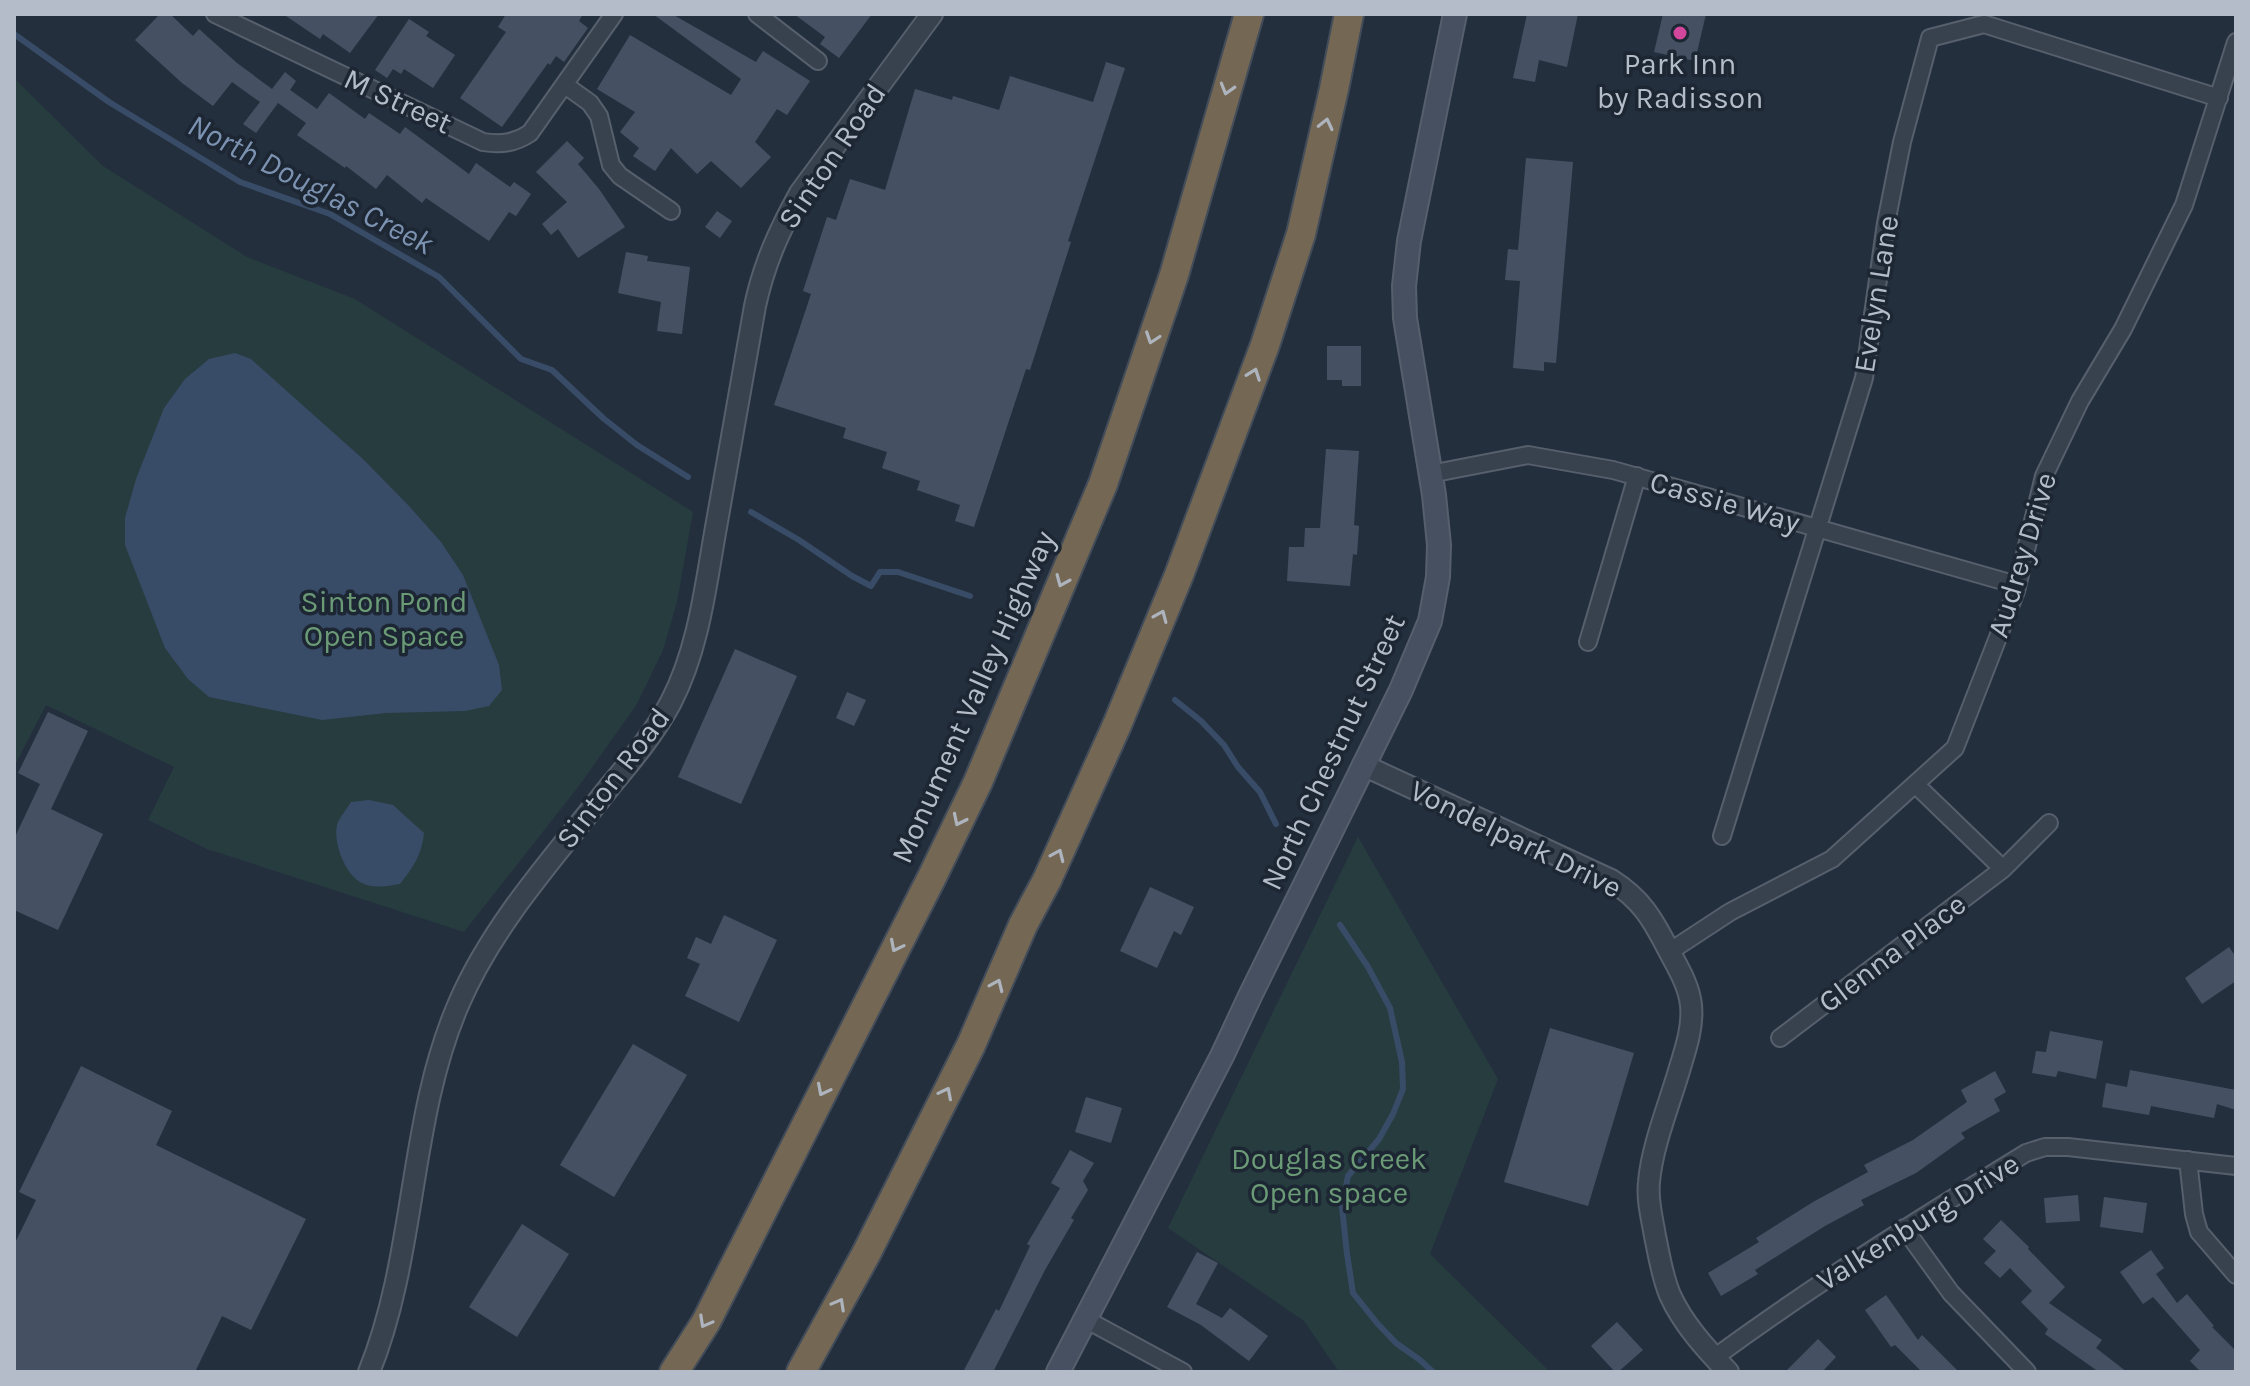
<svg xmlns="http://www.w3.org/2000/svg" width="2250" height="1386" viewBox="0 0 2250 1386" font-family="Karla,sans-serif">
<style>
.green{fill:#263c3f}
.water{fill:#394c67}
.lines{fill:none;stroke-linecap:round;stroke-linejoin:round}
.stream{stroke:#394c67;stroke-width:6}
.building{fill:#455162}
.minor-casing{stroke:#565f6c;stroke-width:20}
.tertiary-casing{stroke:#565f6c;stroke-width:24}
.secondary-casing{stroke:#565f6c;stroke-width:26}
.motorway-casing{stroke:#434c59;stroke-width:32}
.minor{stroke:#38414e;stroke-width:16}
.tertiary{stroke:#38414e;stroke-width:20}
.secondary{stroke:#465061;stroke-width:22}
.motorway{stroke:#746855;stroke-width:28}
.oneway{stroke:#aeb4bd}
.hotel-dot{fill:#d1479c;stroke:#1d2633;stroke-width:3}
.labels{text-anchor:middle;stroke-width:7;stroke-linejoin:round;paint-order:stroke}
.poi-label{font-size:30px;fill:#b4bcc9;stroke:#1d2633}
.street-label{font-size:30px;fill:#b4bcc9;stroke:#1d2633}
.park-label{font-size:30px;fill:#6b9a76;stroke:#1d2633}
.water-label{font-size:32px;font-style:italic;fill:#7c92b1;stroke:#1d2633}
</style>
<rect width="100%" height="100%" fill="#242f3e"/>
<path class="green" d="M14 78 103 166 247 257 355 299 693 512 677 602 663 650 637 704 579 786 464 932 207 849 148 820 174 767 46 705 14 767Z
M1358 837 1498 1079 1430 1254 1550 1372H1339L1304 1321 1168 1228Z"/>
<path class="water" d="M235 353 251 359 363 459 409 506 441 542 463 575 499 665 502 690 489 706 465 711 386 713 322 720 209 697 188 679 165 648 125 545V518L136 479 164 408 185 379 209 359Z
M369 800 393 805 424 833C422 854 413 868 400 884 387 886 374 889 362 883 345 875 333 842 337 825 339 818 347 809 351 802Z"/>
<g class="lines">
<path class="stream" d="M14 34 109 102 240 182 330 214 439 277 521 359 552 370 603 418 637 445 688 477
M751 512 799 540 852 576 871 586 880 572H898L970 596
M1175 700 1201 721 1224 745 1238 767 1260 792 1276 824
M1340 925 1368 967 1390 1008 1402 1062 1403 1089 1393 1114 1379 1139 1348 1176 1342 1207 1347 1254 1353 1293 1377 1323 1396 1343 1420 1360 1433 1372"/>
</g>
<path class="building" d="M160 14H170L193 36 199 29 237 63 272 89 285 72 296 81 290 90 317 109 329 93 365 119 369 113 400 134 405 127 469 174 476 163 510 187 514 182 531 194 516 216 509 212 489 241 426 198 422 203 387 175 376 189 346 166 345 168 297 135 306 123 278 103 256 133 243 124 260 102 232 82 213 106 182 83 135 40Z
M283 14H379L350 53 323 34 320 39Z
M506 14H583L579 21 588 28 564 62 556 56 550 65 548 63 502 127 460 98 506 32 498 27Z
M653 14H672L756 62 763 51 810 81 787 115 777 109 755 142 771 157 741 188 711 161 697 174 671 148 655 171 633 156 639 148 620 132 635 112 597 89 630 35 731 95 741 79Z
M794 14H872L839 58 820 44 825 37Z
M1527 14H1578L1567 67 1539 60 1535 82 1513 78Z
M1663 14H1706L1695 61 1654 52Z
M409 19 429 32 426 36 455 55 433 88 404 69 401 74 393 69 387 78 375 70Z
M1106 62 1125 68 1068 241 1071 242 1030 370 1026 369 974 527 955 521 960 505 917 490 920 481 882 468 887 452 843 438 846 428 774 405 811 294 803 291 827 217 836 220 850 179 885 190 915 89 952 100 953 96 999 110 1010 76 1093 102Z
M567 141 584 158 578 164 599 189 625 227 578 258 558 229 551 235 542 224 567 202 536 172Z
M1526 158 1573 162 1556 363 1544 362V371L1513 368 1520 281 1505 280 1508 249 1518 250Z
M717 211 732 221 720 238 705 227Z
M626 252 648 256 647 261 690 267 682 334 657 331 661 302 618 293Z
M1327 346H1361V386H1342V380H1327Z
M1326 449 1359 451 1354 525 1359 526 1357 555 1353 554 1350 586 1287 581 1289 547H1304L1305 528H1320Z
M735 649 797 676 741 804 678 777Z
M847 692 866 700 854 726 836 718Z
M48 712 88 731 51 809 103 834 58 930 14 910V839L40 784 18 773Z
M1150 887 1194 907 1181 935 1174 931 1157 968 1120 951Z
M724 915 777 940 739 1022 685 996 700 964 687 958 696 937 711 944Z
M2229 947 2236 957V981L2202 1004 2185 978Z
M1550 1028 1634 1053 1588 1206 1504 1182Z
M2050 1031 2103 1041 2096 1079 2058 1071 2056 1077 2032 1073 2036 1051 2046 1052Z
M633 1044 687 1075 614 1197 560 1165Z
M81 1066 172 1111 156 1145 306 1219 251 1330 222 1316 195 1372H14V1245L36 1200 19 1192Z
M2130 1070 2236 1090V1110L2217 1104 2214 1118 2151 1106 2149 1115 2102 1107 2106 1083 2127 1087Z
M1995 1071 2006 1092 1994 1099 2000 1111 1961 1133 1965 1138 1916 1173 1861 1200 1864 1205 1825 1226 1755 1270 1758 1274 1721 1296 1708 1273 1759 1242 1756 1238 1813 1202 1868 1172 1864 1165 1913 1140 1967 1102 1961 1090Z
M1086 1097 1122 1108 1111 1143 1075 1132Z
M1070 1150 1094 1163 1083 1181 1088 1190 1071 1218 1074 1220 1045 1270 993 1372H963L996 1309 999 1311 1030 1246 1027 1244 1060 1188 1051 1183Z
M2078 1195 2080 1221 2046 1223 2044 1198Z
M2104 1197 2147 1203 2143 1233 2100 1227Z
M2001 1220 2029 1247 2028 1249 2065 1287 2049 1303 2102 1340 2096 1348 2127 1372H2099L2045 1334 2048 1329 2021 1302 2032 1291 2010 1268 2000 1278 1984 1263 1996 1251 1983 1239Z
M522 1224 569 1254 517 1337 469 1307Z
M2151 1250 2164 1268 2156 1274 2177 1303 2187 1294 2214 1326 2212 1327 2236 1351V1372H2201L2190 1361 2200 1350 2153 1297 2143 1304 2120 1272Z
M1197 1252 1218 1263 1196 1304 1222 1318 1230 1308 1268 1336 1249 1361 1201 1325 1167 1307Z
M1886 1295 1918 1340 1922 1335 1959 1372H1922L1895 1345 1891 1347 1865 1310Z
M1617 1322 1643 1350 1618 1372H1615L1591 1346Z
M1818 1339 1836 1357 1822 1372H1785Z"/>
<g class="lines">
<defs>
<path id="minor" d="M215 14 483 142C501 145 515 143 530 133L614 14
M757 14 818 61
M565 85 590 103 599 116 611 165 620 176 671 211
M1430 474 1528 455 1613 470 2017 585
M1588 642 1637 476
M1915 784 2003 869
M1722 836 1864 378 1886 223 1902 142 1930 38 1984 24 2219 98
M1669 952 1730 912 1832 859 1955 748 2016 591 2044 476 2080 401 2123 329 2184 205 2236 42
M1780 1038 2003 869 2049 823
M2188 1160 2194 1214 2199 1232 2236 1275
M1904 1228 1951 1293 2027 1372
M1087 1320 1183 1372
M1714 1358C1815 1284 1920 1218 2026 1153L2045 1147H2068L2236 1166"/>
<path id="tertiary" d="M1363 765 1611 880C1641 899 1652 918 1668 949 1677 966 1689 985 1691 1005 1693 1025 1687 1045 1681 1064 1671 1100 1652 1145 1649 1182 1647 1200 1652 1218 1655 1236 1659 1255 1662 1276 1670 1295 1683 1324 1706 1349 1728 1372
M369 1372C417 1254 408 1120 459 1003 494 922 557 854 611 785 633 759 655 732 671 702 698 650 705 590 715 533 728 457 742 382 755 306 764 264 779 231 800 193L932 14"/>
<path id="secondary" d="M1058 1372 1222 1056 1250 996 1401 690 1430 621 1438 577 1439 545 1434 495 1405 318 1404 286 1409 241 1455 14"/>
<path id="motorway" d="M674 1372 706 1322 932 877 978 782 1103 484 1174 275 1249 14
M801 1372 866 1254 971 1045 1023 925 1047 880 1117 725 1179 575 1265 345 1301 234 1334 89 1349 14"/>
</defs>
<use href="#minor" class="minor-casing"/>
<use href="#tertiary" class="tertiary-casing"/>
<use href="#secondary" class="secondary-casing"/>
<use href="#motorway" class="motorway-casing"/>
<use href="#minor" class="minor"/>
<use href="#tertiary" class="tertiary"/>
<use href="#secondary" class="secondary"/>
<use href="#motorway" class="motorway"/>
</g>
<defs><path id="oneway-chevron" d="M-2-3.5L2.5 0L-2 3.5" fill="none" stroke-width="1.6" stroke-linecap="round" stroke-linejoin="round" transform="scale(2)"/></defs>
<g class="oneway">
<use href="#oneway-chevron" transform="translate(1227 89) rotate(106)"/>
<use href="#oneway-chevron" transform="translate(1326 124) rotate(-77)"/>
<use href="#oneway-chevron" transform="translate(1152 338) rotate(109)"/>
<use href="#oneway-chevron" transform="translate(1254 374) rotate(-70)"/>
<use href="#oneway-chevron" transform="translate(1062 581) rotate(113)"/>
<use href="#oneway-chevron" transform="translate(1161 616) rotate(-67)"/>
<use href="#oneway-chevron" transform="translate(959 820) rotate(116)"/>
<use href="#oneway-chevron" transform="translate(1058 855) rotate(-66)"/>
<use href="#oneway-chevron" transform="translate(896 946) rotate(117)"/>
<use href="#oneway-chevron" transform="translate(997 985) rotate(-66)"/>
<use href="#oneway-chevron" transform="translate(823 1090) rotate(117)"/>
<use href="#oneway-chevron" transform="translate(946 1093) rotate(-63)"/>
<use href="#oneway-chevron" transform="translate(839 1304) rotate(-61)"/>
<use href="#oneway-chevron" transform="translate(705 1322) rotate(119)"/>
</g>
<circle class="hotel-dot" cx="1680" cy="33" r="8"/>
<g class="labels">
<g class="poi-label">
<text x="1680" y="74">Park Inn<tspan x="1680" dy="34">by Radisson</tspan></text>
</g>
<g class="street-label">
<text transform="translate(398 101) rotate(25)" y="10">M Street</text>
<text transform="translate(832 156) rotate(-56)" y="10">Sinton Road</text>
<text transform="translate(1876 294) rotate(-81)" y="10">Evelyn Lane</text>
<text transform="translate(1725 502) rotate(16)" y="10">Cassie Way</text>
<text transform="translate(2022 555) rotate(-73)" y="10">Audrey Drive</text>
<text transform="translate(973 697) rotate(-66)" y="10">Monument Valley Highway</text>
<text transform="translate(1333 752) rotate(-65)" y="10">North Chestnut Street</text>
<text transform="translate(613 778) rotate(-53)" y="10">Sinton Road</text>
<text transform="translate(1516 839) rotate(26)" y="10">Vondelpark Drive</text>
<text transform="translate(1892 953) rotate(-37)" y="10">Glenna Place</text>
<text transform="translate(1918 1222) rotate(-32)" y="10">Valkenburg Drive</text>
</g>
<g class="park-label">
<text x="384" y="612">Sinton Pond<tspan x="384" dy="34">Open Space</tspan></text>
<text x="1329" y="1169">Douglas Creek<tspan x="1329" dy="34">Open space</tspan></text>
</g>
<g class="water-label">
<text transform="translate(311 184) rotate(27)" y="11">North Douglas Creek</text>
</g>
</g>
<rect width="2250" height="1386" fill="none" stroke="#b4bcc9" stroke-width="32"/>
</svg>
